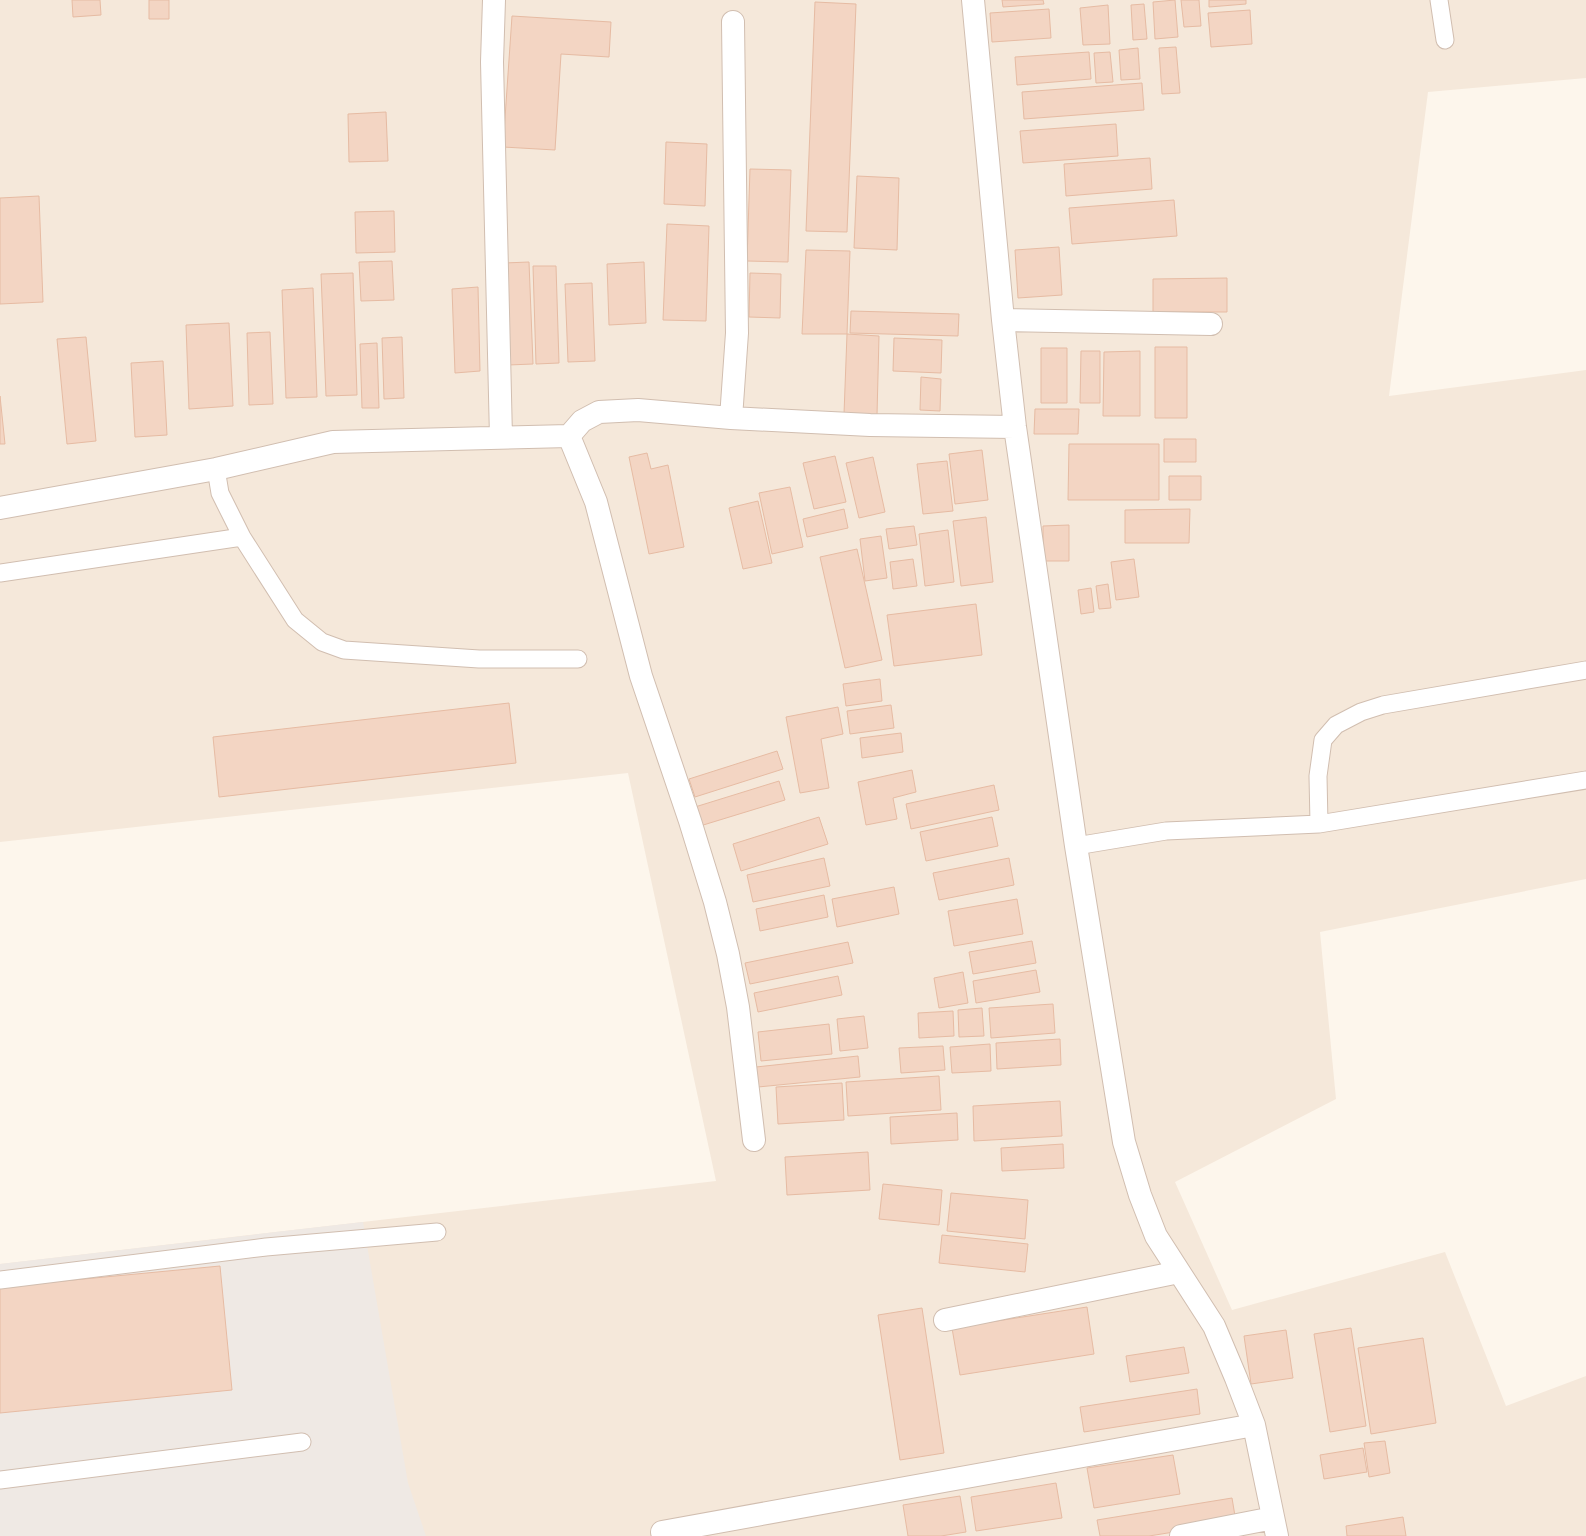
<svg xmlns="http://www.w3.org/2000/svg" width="1586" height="1536" viewBox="0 0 1586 1536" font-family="'DM Sans',sans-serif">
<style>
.residential{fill:#f5e8da}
.industrial{fill:#efe9e4}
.building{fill:#f3d5c3;stroke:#e6bba3}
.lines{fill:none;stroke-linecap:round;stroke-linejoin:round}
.service-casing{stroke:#d1beb0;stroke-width:19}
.minor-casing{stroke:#d1beb0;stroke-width:24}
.service{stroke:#fff;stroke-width:17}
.minor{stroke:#fff;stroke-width:22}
</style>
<rect width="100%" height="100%" fill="#fdf6ec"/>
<path class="residential" d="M0 0H1586V78L1428 92 1389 396 1586 370V879L1320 932 1336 1099 1175 1182 1232 1310 1445 1252 1506 1406 1586 1376V1536H0V1264L716 1181 628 773 0 842Z"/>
<path class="industrial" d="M363 1222 408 1483 426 1536H0V1264Z"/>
<path class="building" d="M72 0H100L101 15 73 17Z
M149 0H169V19H149Z
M1002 0H1043L1044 4 1003 7Z
M1175 0 1178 37 1155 39 1153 2Z
M1181 0H1199L1201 26 1184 27Z
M1209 0H1246V4L1209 7Z
M815 2 856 4 847 232 806 231Z
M1144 4 1147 39 1133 40 1131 5Z
M1108 5 1110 44 1083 45 1080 8Z
M1049 9 1051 38 992 42 990 13Z
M1250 10 1252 44 1211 47 1208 13Z
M512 16 611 22 609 57 561 54 555 150 503 147Z
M1176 47 1180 93 1162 94 1159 48Z
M1138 48 1140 79 1121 80 1119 50Z
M1089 52 1091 79 1017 85 1015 57Z
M1110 52 1113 82 1096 83 1094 53Z
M1142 83 1144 110 1024 119 1022 92Z
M386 112 388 161 349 162 348 114Z
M1116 124 1118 156 1023 163 1020 131Z
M666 142 707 144 705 206 664 204Z
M1150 158 1152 189 1066 196 1064 164Z
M750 169 791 170 788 262 747 261Z
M857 176 899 178 897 250 854 248Z
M39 196 43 302 0 304V198Z
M1174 200 1177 236 1072 244 1069 208Z
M394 211 395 252 356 253 355 212Z
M667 224 709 226 706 321 663 320Z
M1059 247 1062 295 1018 298 1015 250Z
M806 250 850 251 847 334H802Z
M392 261 394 300 361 301 359 262Z
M529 262 533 364 508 365 504 263Z
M644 262 646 323 609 325 607 264Z
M533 266H556L559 363 536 364Z
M353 273 357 395 326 396 321 274Z
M750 273 781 274 780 318 749 317Z
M1227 278V312H1153V279Z
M592 283 595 361 568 362 565 284Z
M478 287 480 371 455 373 452 289Z
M313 288 317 397 286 398 282 290Z
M851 311 959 314 958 336 850 333Z
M229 323 233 406 189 409 186 325Z
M270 332 273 404 249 405 247 333Z
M847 334 879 336 877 415 844 414Z
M86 337 96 441 67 444 57 339Z
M402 337 404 398 384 399 382 338Z
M894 338 942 340 941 373 893 371Z
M377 343 379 408H362L360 344Z
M1155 347H1187V418H1155Z
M1041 348H1067V403H1041Z
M1081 351H1100V403H1080Z
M1140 351V416H1103L1104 352Z
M163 361 167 435 135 437 131 363Z
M921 377 941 379 940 411 920 410Z
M0 396 5 444H0Z
M1035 409H1079L1078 434H1034Z
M1164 439H1196V462H1164Z
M1069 444H1159V500H1068Z
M982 450 988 500 955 504 949 454Z
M647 453 651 469 668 465 684 547 649 554 629 457Z
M835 456 846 502 814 509 803 463Z
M873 457 885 512 859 518 846 463Z
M947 461 953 511 923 514 917 464Z
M1169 476H1201V500H1169Z
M790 487 803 547 772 554 759 493Z
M758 501 772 563 743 569 729 508Z
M844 509 848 528 807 537 803 519Z
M1190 509 1189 543H1125V510Z
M986 517 993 582 961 586 953 521Z
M1069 525V561H1043V526Z
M914 526 917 545 889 549 886 529Z
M948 530 954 582 925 586 919 534Z
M881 536 887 578 865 581 860 539Z
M857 549 882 660 845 668 820 557Z
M913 559 917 586 893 589 890 562Z
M1134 559 1139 597 1116 600 1111 562Z
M1108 584 1111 608 1099 609 1096 586Z
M1091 588 1094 612 1081 614 1078 590Z
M976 604 982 655 894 666 887 615Z
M880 679 882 701 846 706 843 684Z
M509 703 516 763 219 797 213 737Z
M891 705 894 728 850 734 847 711Z
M838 707 843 734 821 739 829 788 800 793 786 717Z
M901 733 903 752 862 758 860 738Z
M777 751 783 769 695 797 689 779Z
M912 770 916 792 893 798 897 819 866 825 858 782Z
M779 781 785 800 700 826 695 807Z
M994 785 999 810 911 829 906 804Z
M819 817 828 844 741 871 733 844Z
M992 817 998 846 926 861 920 832Z
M824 858 830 886 753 902 747 875Z
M1009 858 1014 885 939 900 933 873Z
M894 887 899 914 837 927 832 899Z
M824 895 828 917 760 931 756 909Z
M1017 899 1023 934 954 946 948 911Z
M1032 941 1036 963 973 974 969 952Z
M848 942 853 963 750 984 745 963Z
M1036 970 1040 992 976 1003 973 981Z
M963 972 968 1003 939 1008 934 978Z
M838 976 842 995 758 1012 754 993Z
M1053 1004 1055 1033 991 1038 989 1008Z
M982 1008 984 1036 959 1037 958 1010Z
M953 1011 954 1036 919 1038 918 1013Z
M864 1016 868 1048 840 1051 837 1019Z
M829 1024 832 1054 761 1061 758 1032Z
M1060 1039 1061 1065 997 1069 996 1043Z
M990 1044 991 1071 952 1073 950 1047Z
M943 1046 945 1070 901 1073 899 1048Z
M858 1056 860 1077 758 1087 756 1067Z
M939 1076 941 1110 848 1116 846 1082Z
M842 1083 844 1120 778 1124 776 1087Z
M1060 1101 1062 1136 974 1141 973 1106Z
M957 1113 958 1140 891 1144 890 1117Z
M1063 1144 1064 1168 1002 1171 1001 1148Z
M868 1152 870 1190 787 1195 785 1157Z
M883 1184 942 1190 939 1225 879 1219Z
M951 1193 1028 1200 1025 1239 947 1231Z
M942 1235 1028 1244 1025 1272 939 1263Z
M220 1266 232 1390 0 1413V1287Z
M1087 1307 1094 1354 960 1375 952 1328Z
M922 1308 944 1453 900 1460 878 1315Z
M1351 1328 1366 1426 1330 1432 1314 1334Z
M1286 1330 1293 1378 1251 1384 1244 1336Z
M1423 1338 1436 1423 1371 1434 1358 1348Z
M1184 1347 1189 1373 1130 1382 1126 1356Z
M1197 1389 1200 1414 1084 1432 1080 1407Z
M1385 1441 1390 1473 1369 1477 1364 1443Z
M1363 1448 1367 1472 1324 1479 1320 1455Z
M1173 1455 1180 1494 1094 1508 1087 1468Z
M1056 1483 1062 1518 976 1531 971 1497Z
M960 1496 966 1532 941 1536H908L903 1505Z
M1232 1498 1236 1522 1149 1536H1100L1097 1520Z
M1403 1517 1406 1536H1347L1346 1526Z"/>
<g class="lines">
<defs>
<path id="service" d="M1439 0 1445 40
M216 469 220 493 242 537 295 620 322 642 344 650 479 659H578
M0 573 242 537
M1319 824 1318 776 1323 740 1336 725 1361 712 1383 705 1586 670
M1076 846 1166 831 1319 824 1586 780
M0 1280 266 1247 437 1232
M0 1480 302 1442"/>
<path id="minor" d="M494 0 492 62 501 437
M973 0 1003 320 1015 427 1076 846 1124 1142 1140 1195 1156 1236 1214 1326 1236 1378 1254 1425 1277 1536
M1003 320 1211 324
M731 418 737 333 733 22
M569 436 596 502 641 676 690 821 715 902 728 954 738 1007 754 1140
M0 508 216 469 333 442 569 436 582 421 599 412 638 410 731 418 870 425 1015 427
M945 1320 1179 1272
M662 1532 1254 1425
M1181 1536 1273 1518"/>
</defs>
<use href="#service" class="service-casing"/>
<use href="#minor" class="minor-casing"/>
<use href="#service" class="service"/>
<use href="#minor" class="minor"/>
</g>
</svg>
